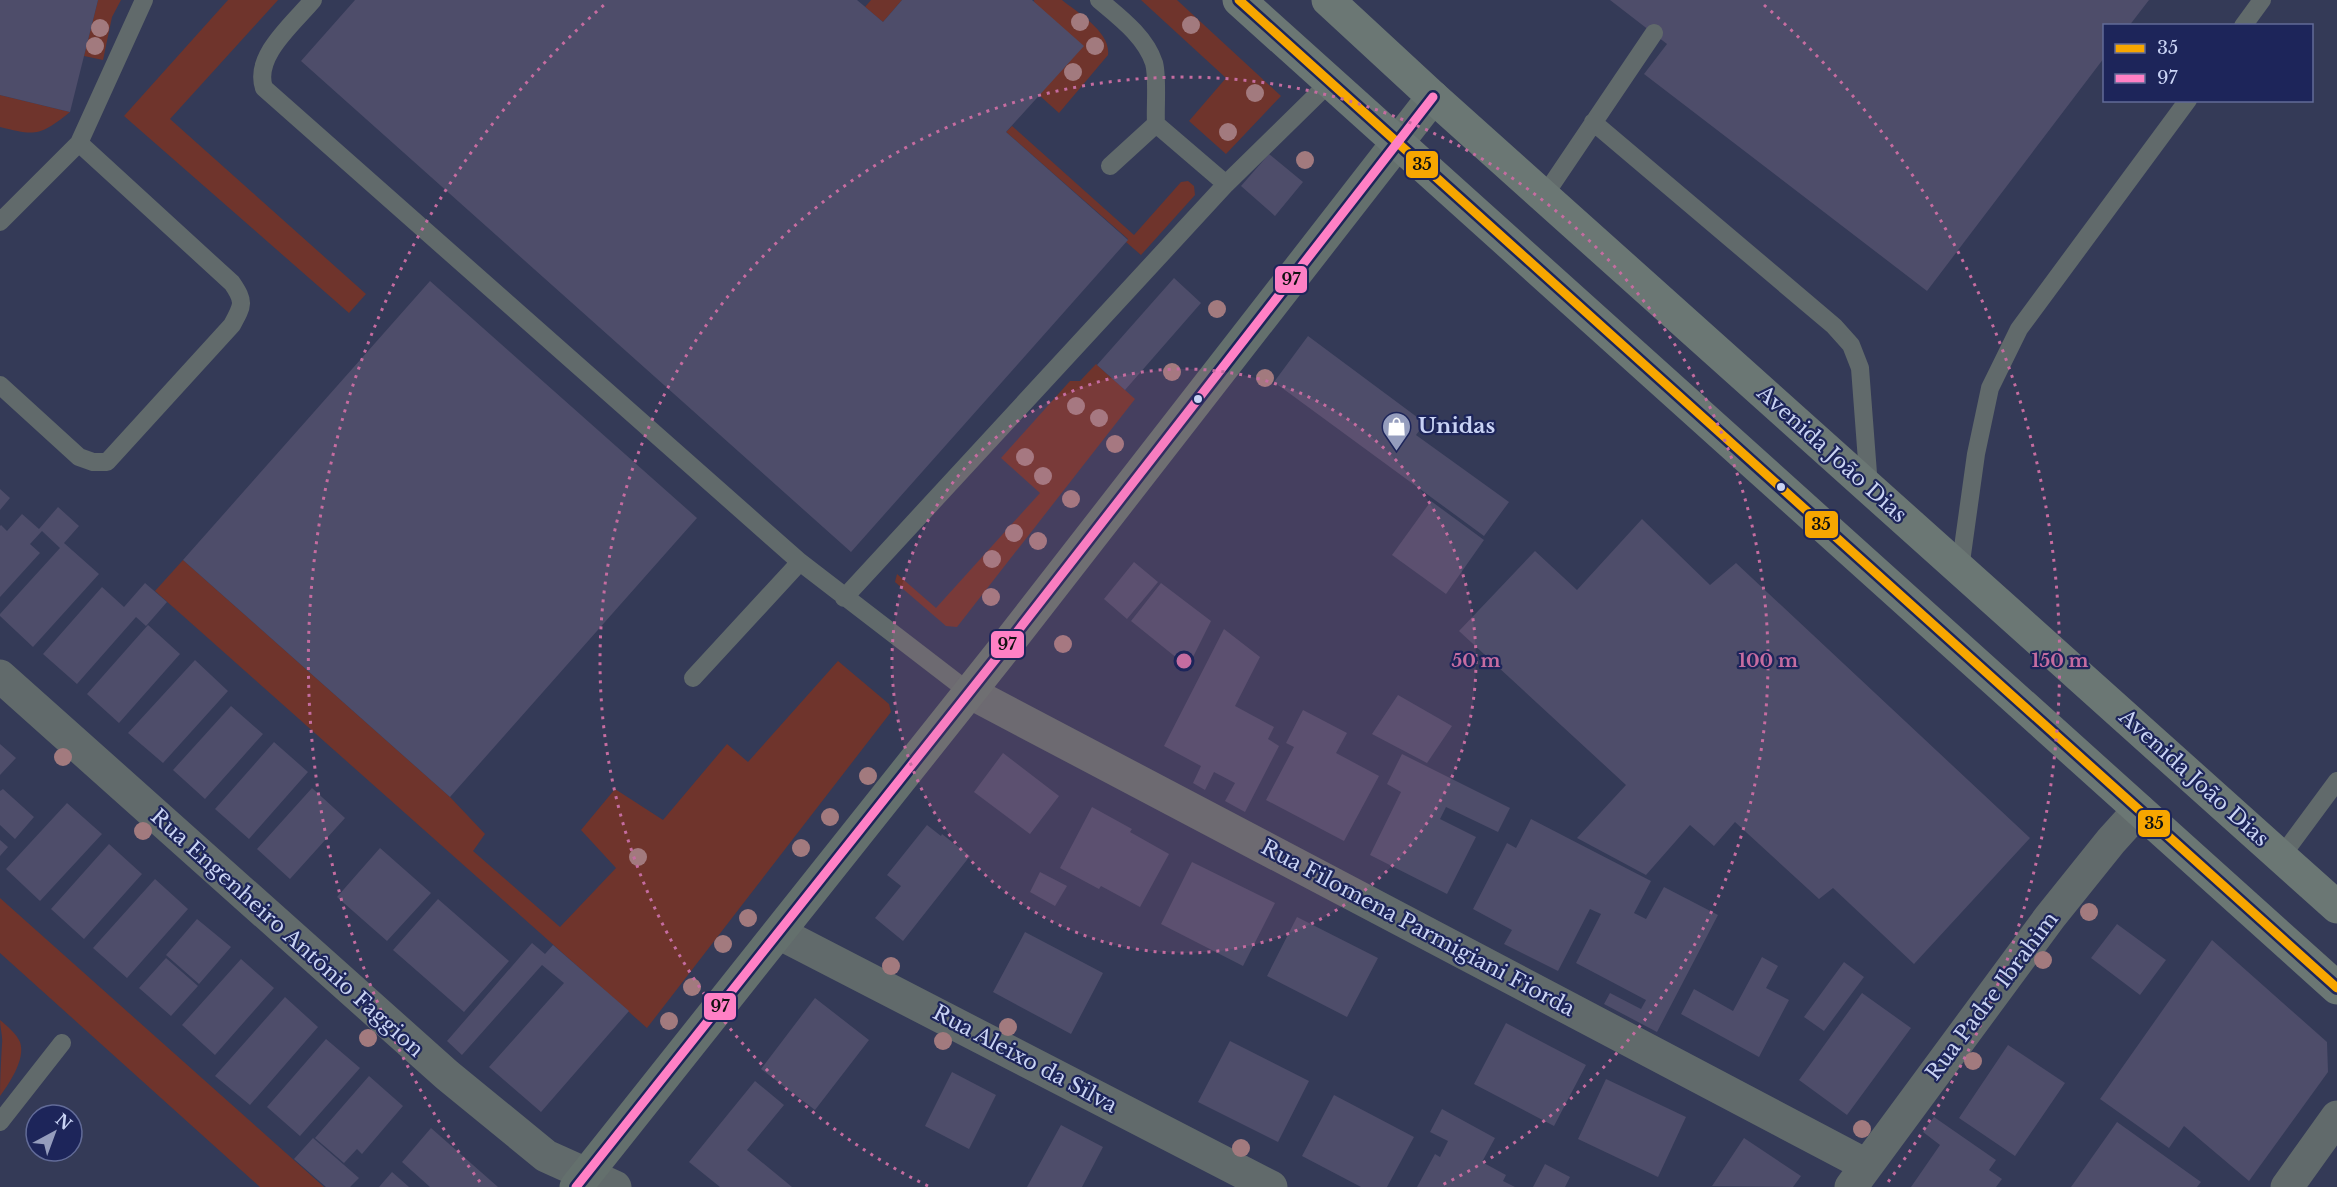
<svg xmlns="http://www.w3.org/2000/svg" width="2337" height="1187" viewBox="0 0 2337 1187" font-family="'Libre Baskerville',serif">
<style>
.green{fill:#6f342c}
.building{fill:#4e4d6a}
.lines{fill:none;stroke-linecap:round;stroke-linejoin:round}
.lane{stroke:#616a6b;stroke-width:18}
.street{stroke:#616a6b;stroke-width:33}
.secondary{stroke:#64706d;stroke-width:33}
.primary{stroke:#6b7774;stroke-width:33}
.bus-1-casing{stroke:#1d255a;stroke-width:14}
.bus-2-casing{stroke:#1d255a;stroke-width:14}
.bus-1{stroke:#f7a600;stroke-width:9}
.bus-2{stroke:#ff80c5;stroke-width:9}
.tree{fill:#a27a7e}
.ring{fill:none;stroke:#c56ca0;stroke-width:3;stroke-dasharray:3 6}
.bus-dot{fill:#c9d3f4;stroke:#1d255a;stroke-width:2}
.labels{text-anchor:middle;stroke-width:4.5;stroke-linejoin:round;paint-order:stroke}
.poi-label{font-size:21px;font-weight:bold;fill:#c9d3f4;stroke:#1d255a;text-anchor:start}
.street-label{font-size:21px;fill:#c9d3f4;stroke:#1d255a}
.centre{fill:#c56ca0;stroke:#1d255a;stroke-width:3}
.ring-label{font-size:18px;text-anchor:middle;font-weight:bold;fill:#c56ca0;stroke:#1d255a;stroke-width:4.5;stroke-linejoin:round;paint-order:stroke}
.line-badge{stroke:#1d255a;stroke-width:2}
.pale-badge-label{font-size:16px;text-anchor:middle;font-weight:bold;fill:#111}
</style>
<rect width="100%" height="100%" fill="#343a57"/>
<path class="green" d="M98 0H121L112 17 103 60 84 56Z
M228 0H278L170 119 366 294 349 313 124 116Z
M871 0H902L883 22 865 7Z
M1034 0H1062C1078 13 1111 32 1108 55L1059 113 1039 95Z
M1141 0H1177L1281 96 1226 154 1189 121 1226 78Z
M0 95 70 112C40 136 36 136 0 127Z
M1012 126 1134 235 1181 182 1188 181 1194 186 1195 195 1141 255 1126 242 1128 239 1006 132Z
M1096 364 1135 399 957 627 946 626 895 582 897 574 936 608 1040 493 1001 458 1070 381H1080Z
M183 560 450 797 485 834 473 851 560 927 616 868 581 830 615 789 663 820 727 744 748 762 838 661 889 704 891 712 647 1028 155 591Z
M0 898 324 1187H260L0 953Z
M0 1020C7 1026 16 1033 20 1042 26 1059 9 1084 0 1096 0 1079 1 1061 2 1044 3 1036 0 1028 0 1020Z"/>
<path class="building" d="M0 0H98L70 112 0 95Z
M355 0H857L883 22 902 0H1032L1084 46 1006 132 1128 240 851 552 301 61Z
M1610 0H2149L2129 26H2104V58L1927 291 1644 74 1667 44Z
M1269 154 1303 182 1275 216 1241 186Z
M1174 278 1201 303 1125 390 1097 365Z
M430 281 697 518 450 797 183 560Z
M1308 336 1425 423 1416 435 1509 502 1484 536 1274 382Z
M0 489 10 498 0 510Z
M1431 501 1484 540 1446 594 1392 555Z
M58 507 79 526 64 543 99 574 33 647 0 616V614L60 548 42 531 30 544 40 553 0 597V526L1 525 7 531 22 514 39 529Z
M1642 519 1710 585 1736 563 2030 838 1914 964 1833 888 1819 899 1735 822 1714 846 1690 825 1646 875 1577 838 1626 785 1459 631 1535 551 1577 590Z
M1134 562 1158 582 1127 619 1104 599Z
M145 583 167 602 146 626 136 617 77 684 43 654 102 587 124 607Z
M1161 583 1211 621 1188 667 1131 621Z
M148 625 180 654 119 723 87 694Z
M1224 629 1260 657 1235 706 1274 727 1268 739 1279 746 1245 812 1225 801 1235 783 1214 772 1205 790 1193 783 1201 766 1164 746Z
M195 660 228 691 163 763 128 733Z
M1398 695 1452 726 1427 763 1372 734Z
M231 706 263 734 205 799 173 770Z
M1303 710 1347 733 1336 753 1379 776 1344 841 1266 800 1294 747 1286 743Z
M274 742 308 772 249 839 215 809Z
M0 744 16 758 0 775Z
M1003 753 1059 796 1030 834 974 792Z
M1402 754 1510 808 1498 832 1446 807 1440 819 1476 837 1447 894 1370 855 1401 792 1387 784Z
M312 788 345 818 290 879 257 849Z
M3 789 34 817 15 839 0 825V791Z
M67 803 102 834 40 901 6 869Z
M1092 807 1132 829 1130 832 1169 854 1140 907 1101 886 1099 889 1060 868Z
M1531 819 1651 881 1634 913 1646 919 1664 887 1718 915 1657 1032 1604 1004 1610 993 1641 1009 1646 1000 1576 963 1601 914 1590 909 1558 971 1504 944 1512 930 1473 909 1507 843 1516 848Z
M927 825 941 836 942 834 970 856 903 941 875 918 901 886 887 875Z
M0 840 8 847 0 856Z
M109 844 142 874 84 939 51 909Z
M380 848 431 893 387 941 337 897Z
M1192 862 1275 903 1243 966 1161 924Z
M1040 872 1067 886 1055 906 1030 892Z
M155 879 188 909 127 978 93 948Z
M438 899 509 961 464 1012 393 950Z
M1297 917 1378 958 1347 1017 1267 976Z
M197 919 231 947 199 984 166 955Z
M2117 924 2166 960 2140 995 2091 958Z
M1025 932 1103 973 1071 1034 993 992Z
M2212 940 2327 1042 2328 1072 2249 1181 2184 1126 2169 1148 2100 1099Z
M532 943 545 954 553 945 629 1011 541 1112 489 1067 564 983 542 965 462 1055 447 1041Z
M1762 957 1778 966 1766 988 1789 1000 1759 1057 1681 1014 1694 989 1733 1011Z
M166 958 198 986 171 1016 139 988Z
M241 959 274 988 215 1055 182 1025Z
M1844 962 1864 977 1824 1031 1804 1017Z
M1862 993 1911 1028 1847 1115 1799 1080Z
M285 997 318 1027 250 1105 215 1076Z
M815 998 869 1040 815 1110 761 1069Z
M1506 1023 1586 1065 1554 1126 1474 1084Z
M326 1039 360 1068 300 1136 267 1107Z
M1230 1041 1309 1081 1278 1142 1198 1102Z
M2008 1045 2065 1083 2015 1156 1959 1118Z
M952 1072 996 1095 969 1149 925 1126Z
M369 1076 403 1106 362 1154 357 1149 344 1163 315 1138Z
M1606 1079 1686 1117 1658 1177 1578 1139Z
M755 1081 784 1105 747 1150 792 1187H720L689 1162Z
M1334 1095 1414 1137 1387 1187H1361L1302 1156Z
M1442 1109 1495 1138 1482 1162 1506 1175 1503 1181 1515 1187H1417L1435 1154 1440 1157 1448 1141 1430 1132Z
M1934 1117 1996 1160 1989 1170 2002 1179 1996 1187H1911L1940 1145 1923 1132Z
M2117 1122 2201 1182 2197 1187H2071Z
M1061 1125 1103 1147 1082 1187H1027Z
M431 1128 498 1187H430L402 1162Z
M313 1138 359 1178 350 1187H326L294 1159Z
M1744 1138 1801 1176 1793 1187 1712 1186Z
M1545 1164 1570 1177 1565 1187H1533Z
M392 1172 409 1187H379Z"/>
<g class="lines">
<path class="lane" d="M313 0C294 23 253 56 264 88L800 562 969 692
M2243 26 2262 0
M1593 122 1834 326 1851 345 1860 368 1869 487
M1110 166 1156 124
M1226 184 1330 82
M1544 196 1654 33
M0 222 79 143 144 0
M0 385 79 457 93 462H107L232 325C243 305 245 302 232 283L79 143
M1960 569 1976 454 1990 388 2019 329 2188 100
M844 598 1226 184 1156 124C1155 109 1158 76 1154 63 1145 36 1119 17 1099 0
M693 678 800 562
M2281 857 2337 781
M0 1122 62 1043"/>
<path class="street" d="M0 676 447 1075 546 1156 615 1187
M969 692 1866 1165
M779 933 1271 1187
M1851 1187 2050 917 2111 841 2139 810
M2287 1187 2337 1117"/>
<path class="secondary" d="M576 1187 999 655 1433 97"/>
<path class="primary" d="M1239 0 2337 988
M1328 0 1433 97 2337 907"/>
<defs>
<path id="bus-1" d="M1239 0 2337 988"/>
<path id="bus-2" d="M576 1187 999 655 1433 97"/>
</defs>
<use href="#bus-1" class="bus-1-casing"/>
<use href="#bus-2" class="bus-2-casing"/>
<use href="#bus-1" class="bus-1"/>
<use href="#bus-2" class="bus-2"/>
</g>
<g class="tree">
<circle cx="1080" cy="22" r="9"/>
<circle cx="1191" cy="25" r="9"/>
<circle cx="100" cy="28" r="9"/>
<circle cx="95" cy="46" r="9"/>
<circle cx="1095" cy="46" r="9"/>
<circle cx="1073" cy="72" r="9"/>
<circle cx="1255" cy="93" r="9"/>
<circle cx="1228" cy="132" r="9"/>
<circle cx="1305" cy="160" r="9"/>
<circle cx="1217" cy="309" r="9"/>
<circle cx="1172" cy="372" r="9"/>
<circle cx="1265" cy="378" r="9"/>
<circle cx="1076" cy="406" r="9"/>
<circle cx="1099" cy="418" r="9"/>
<circle cx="1115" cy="444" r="9"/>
<circle cx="1025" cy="457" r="9"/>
<circle cx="1043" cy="476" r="9"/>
<circle cx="1071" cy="499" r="9"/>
<circle cx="1014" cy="533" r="9"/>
<circle cx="1038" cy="541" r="9"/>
<circle cx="992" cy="559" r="9"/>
<circle cx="991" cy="597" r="9"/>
<circle cx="1063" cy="644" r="9"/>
<circle cx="63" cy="757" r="9"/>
<circle cx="868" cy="776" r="9"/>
<circle cx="830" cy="817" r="9"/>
<circle cx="143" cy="831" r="9"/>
<circle cx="801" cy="848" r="9"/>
<circle cx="638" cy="857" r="9"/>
<circle cx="2089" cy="912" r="9"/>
<circle cx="748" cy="918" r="9"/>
<circle cx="723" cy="944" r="9"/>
<circle cx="2043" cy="960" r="9"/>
<circle cx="891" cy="966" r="9"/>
<circle cx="692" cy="987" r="9"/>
<circle cx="669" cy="1021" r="9"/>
<circle cx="1008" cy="1027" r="9"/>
<circle cx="368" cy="1038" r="9"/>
<circle cx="943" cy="1041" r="9"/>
<circle cx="1973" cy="1061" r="9"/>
<circle cx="1862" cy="1129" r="9"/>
<circle cx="1241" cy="1148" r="9"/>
</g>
<circle cx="1184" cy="661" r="292" fill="#c56ca0" fill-opacity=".12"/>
<g class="ring">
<circle cx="1184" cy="661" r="292"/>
<path d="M928 1186A584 584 0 1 1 1440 1186"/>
<path d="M480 1182A876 876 0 0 1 604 5M1764 5A876 876 0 0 1 1888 1182"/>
</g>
<defs>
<symbol id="shop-pin" viewBox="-11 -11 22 30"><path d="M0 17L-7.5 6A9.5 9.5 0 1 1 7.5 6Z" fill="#959dbd" stroke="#1d255a"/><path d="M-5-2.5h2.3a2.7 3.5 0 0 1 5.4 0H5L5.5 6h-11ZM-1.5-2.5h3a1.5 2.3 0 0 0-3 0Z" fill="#fff"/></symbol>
</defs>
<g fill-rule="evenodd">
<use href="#shop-pin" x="1380" y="410" width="33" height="45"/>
</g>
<g class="bus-dot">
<circle cx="1198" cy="399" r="5"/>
<circle cx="1781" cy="487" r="5"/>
</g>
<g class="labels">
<g class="poi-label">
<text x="1418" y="433">Unidas</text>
</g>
<g class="street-label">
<text transform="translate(1832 454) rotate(42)" y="7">Avenida João Dias</text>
<text transform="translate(2194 778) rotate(42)" y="7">Avenida João Dias</text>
<text transform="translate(1418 928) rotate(28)" y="7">Rua Filomena Parmigiani Fiorda</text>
<text transform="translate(287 933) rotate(42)" y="7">Rua Engenheiro Antônio Faggion</text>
<text transform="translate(1992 996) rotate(-53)" y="7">Rua Padre Ibrahim</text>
<text transform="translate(1025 1059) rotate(28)" y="7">Rua Aleixo da Silva</text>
</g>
</g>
<circle cx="1184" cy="661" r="9" class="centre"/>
<g class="ring-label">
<text x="1476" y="667">50 m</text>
<text x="1768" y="667">100 m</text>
<text x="2060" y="667">150 m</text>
</g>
<g class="line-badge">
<rect x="1405" y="150" width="34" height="29" rx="6" fill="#f7a600"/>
<rect x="1274" y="265" width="34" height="29" rx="6" fill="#ff80c5"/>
<rect x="1804" y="510" width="35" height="29" rx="6" fill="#f7a600"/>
<rect x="990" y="630" width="35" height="29" rx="6" fill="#ff80c5"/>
<rect x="2137" y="809" width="34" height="29" rx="6" fill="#f7a600"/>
<rect x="703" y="992" width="34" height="29" rx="6" fill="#ff80c5"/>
</g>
<g class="pale-badge-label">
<text x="1422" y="170">35</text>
<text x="1291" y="285">97</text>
<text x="1821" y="530">35</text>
<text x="1007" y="650">97</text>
<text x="2154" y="829">35</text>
<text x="720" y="1012">97</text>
</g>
<rect x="2103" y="24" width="210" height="78" fill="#1d255a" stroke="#626b98" stroke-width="1.5"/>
<rect x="2115" y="44" width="30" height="9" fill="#f7a600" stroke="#626b98" stroke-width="1.5"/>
<text x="2157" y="54" font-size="18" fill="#c9d3f4">35</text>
<rect x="2115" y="74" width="30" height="9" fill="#ff80c5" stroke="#626b98" stroke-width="1.5"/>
<text x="2157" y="84" font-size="18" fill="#c9d3f4">97</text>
<g transform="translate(54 1133) rotate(41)"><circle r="28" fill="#1d255a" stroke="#626b98" stroke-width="1.5"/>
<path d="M0-4.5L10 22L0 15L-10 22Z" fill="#959dbd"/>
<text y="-9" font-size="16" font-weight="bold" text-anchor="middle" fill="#c9d3f4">N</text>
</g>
</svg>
